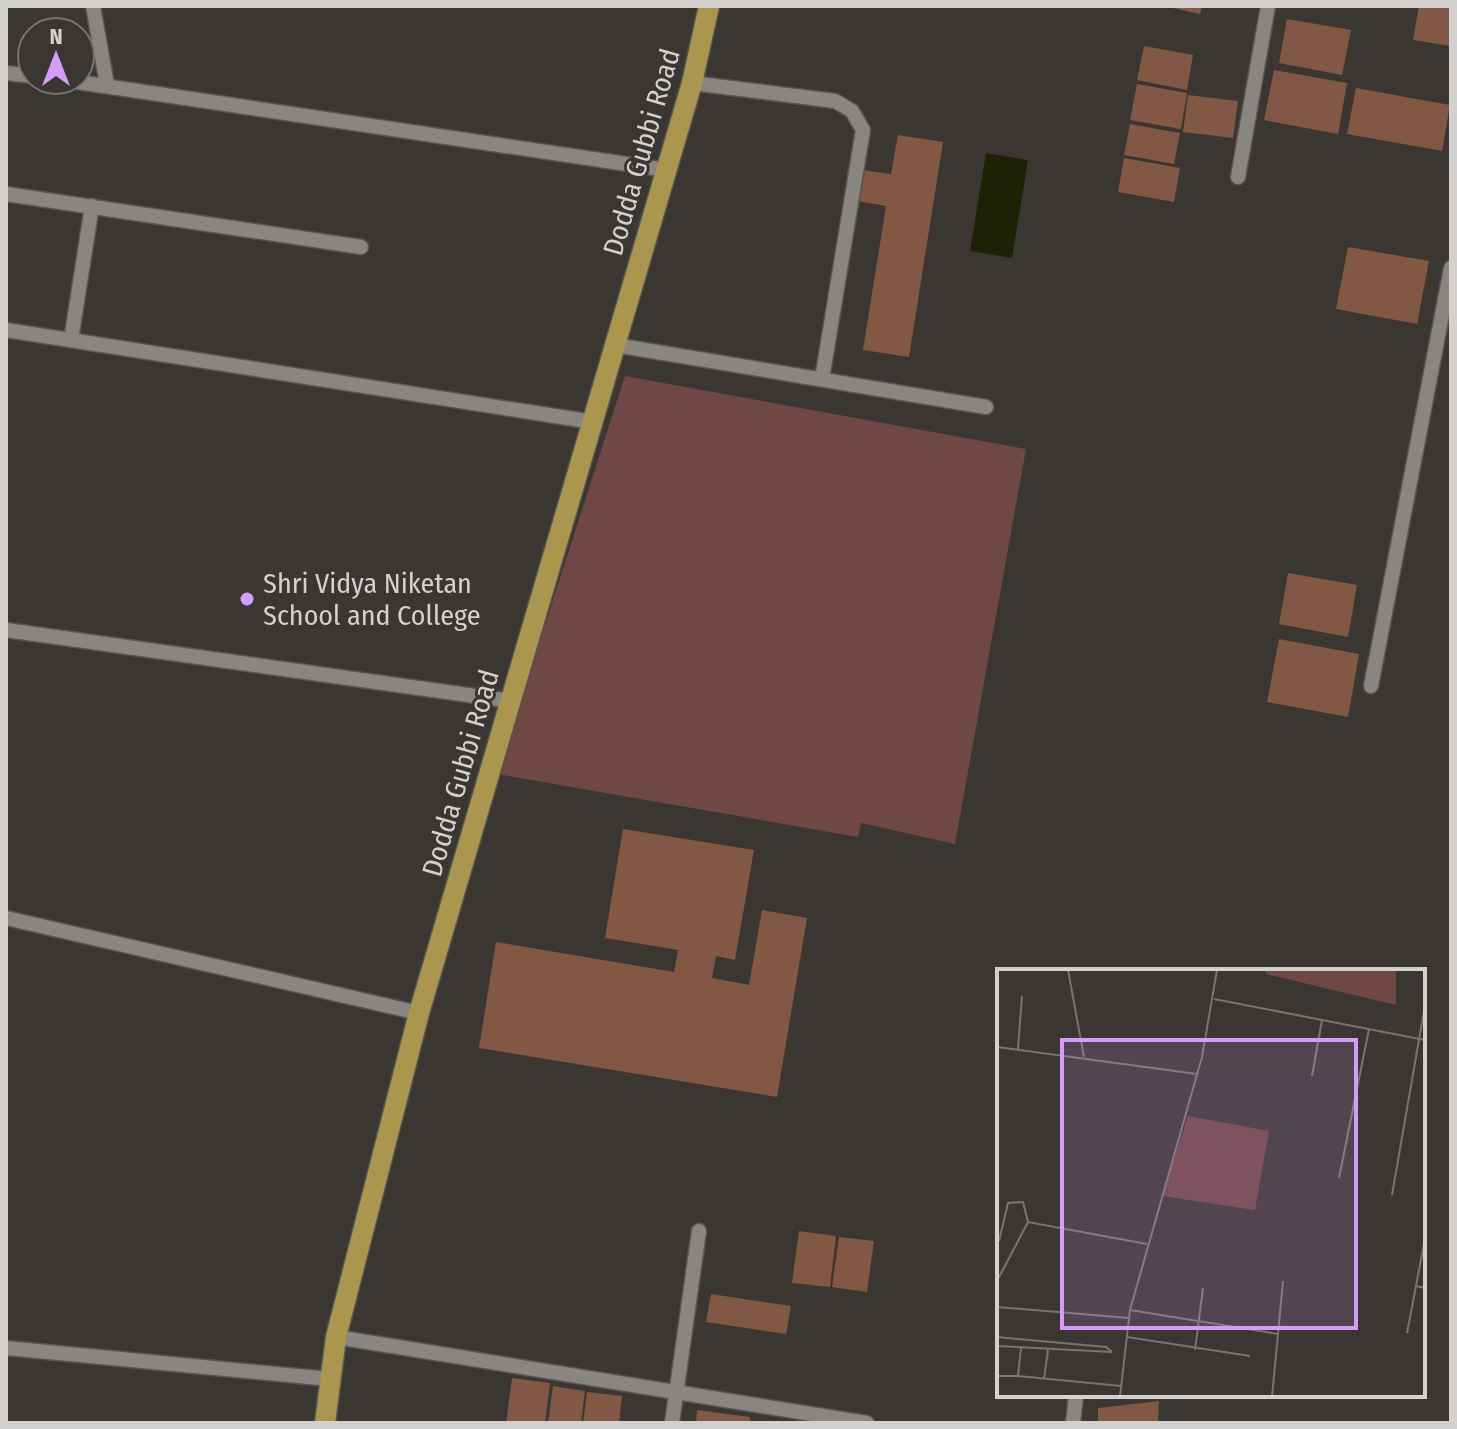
<svg xmlns="http://www.w3.org/2000/svg" width="1457" height="1429" viewBox="0 0 1457 1429" font-family="'Fira Sans Condensed',sans-serif">
<style>
.green{fill:#6f4745}
.water{fill:#1c2203}
.building{fill:#825743}
.lines{fill:none;stroke-linecap:round;stroke-linejoin:round}
.minor-casing{stroke:#565451;stroke-width:17}
.major-casing{stroke:#565451;stroke-width:23}
.minor{stroke:#898581;stroke-width:14}
.major{stroke:#aa974d;stroke-width:20}
.poi-dot{fill:#d59cfb;stroke:#3a3733;stroke-width:3}
.labels{text-anchor:middle;stroke-width:6;stroke-linejoin:round;paint-order:stroke}
.street-label{font-size:28px;fill:#d3d1cf;stroke:#3a3733}
.poi-label{font-size:28px;fill:#d3d1cf;stroke:#3a3733;text-anchor:start}
.inset-road{fill:none;stroke:#777571;stroke-width:2}
.view{fill:#d59cfb;fill-opacity:0.15;stroke:#d59cfb;stroke-width:4}
.inset-edge{fill:none;stroke:#d3d1cf;stroke-width:4}
</style>
<rect width="100%" height="100%" fill="#3a3733"/>
<path class="green" d="M625 376 1026 449 955 844 861 823 858 837 497 774Z"/>
<path class="water" d="M986 153 1028 160 1012 258 970 251Z"/>
<path class="building" d="M1164 6H1202L1200 14Z
M1419 6H1451V46L1413 40Z
M1287 19 1351 30 1342 75 1279 63Z
M1144 46 1193 55 1187 90 1137 80Z
M1274 70 1347 83 1338 134 1264 120Z
M1137 84 1187 93 1181 129 1130 120Z
M1356 88 1450 105 1442 151 1347 134Z
M1188 95 1238 101 1233 138 1183 132Z
M1130 124 1180 133 1174 164 1124 155Z
M898 135 943 142 909 357 863 350 886 206 857 201 862 170 891 174Z
M1124 158 1180 168 1174 202 1118 192Z
M1348 247 1429 261 1417 324 1336 309Z
M1288 573 1357 585 1348 637 1279 624Z
M1279 639 1359 654 1348 717 1267 702Z
M623 829 754 850 735 960 716 956 712 978 749 985 762 910 807 918 777 1097 479 1048 496 942 674 972 678 950 605 938Z
M799 1231 836 1236 830 1287 792 1283Z
M839 1237 874 1241 867 1292 832 1287Z
M711 1294 791 1306 786 1334 706 1322Z
M512 1378 550 1383 545 1423H506Z
M553 1386 585 1391 581 1423H548Z
M587 1392 622 1396 619 1423H583Z
M1159 1401 1158 1423H1098V1408Z
M697 1410 750 1417V1423H696Z"/>
<g class="lines">
<defs>
<path id="minor" d="M93 6 107 85
M6 73 32 76
M64 80 667 170
M692 83 835 101 852 111 863 130 822 379
M1238 177 1268 6
M6 194 361 247
M6 330 593 422
M71 340 92 206
M615 345 986 407
M6 630 511 701
M1371 686 1451 268
M6 918 419 1013
M336 1337 867 1423
M6 1348 329 1379
M672 1423 699 1231
M1073 1423 1076 1395"/>
<path id="major" d="M325 1423 336 1337 419 1013 692 83 709 6"/>
</defs>
<use href="#minor" class="minor-casing"/>
<use href="#major" class="major-casing"/>
<use href="#minor" class="minor"/>
<use href="#major" class="major"/>
</g>
<circle class="poi-dot" cx="247" cy="599" r="8"/>
<g class="labels">
<g class="street-label">
<text transform="translate(641 152) rotate(-74)" y="10">Dodda Gubbi Road</text>
<text transform="translate(460 773) rotate(-74)" y="10">Dodda Gubbi Road</text>
</g>
<g class="poi-label">
<text x="263" y="593">Shri Vidya Niketan<tspan x="263" dy="32">School and College</tspan></text>
</g>
</g>
<g transform="translate(997 969)">
<rect width="428" height="428" fill="#3a3733"/>
<path d="M269 1H399V36L269 5ZM191 147 272 162 258 241 165 227Z" fill="#6f4745"/>
<path class="inset-road" d="M71 1 87 88M217 30 428 71M0 78 200 105M21 80 25 27M315 107 325 51M342 209 372 60M395 226 428 36M428 269 419 317 428 319M2 272 11 234 26 233 31 253M0 312 31 253 150 275M0 338 132 349M133 341 281 365 275 427M410 364 419 317M281 365 286 312M0 368 109 378 115 383M130 368 253 387M0 377 115 383M198 381 206 319M21 407 24 379M47 410 51 381M0 416 1 407H21L124 417M123 427 133 341 205 88 220 1"/>
<path class="view" d="M65 71H359V359H65Z"/>
<rect width="428" height="428" class="inset-edge"/>
</g>
<rect width="1457" height="1429" fill="none" stroke="#d3d1cf" stroke-width="16"/>
<g transform="translate(56 56)"><circle r="38" fill="#3a3733" stroke="#777571" stroke-width="2"/>
<path d="M0-6L14 30L0 20L-14 30Z" fill="#d59cfb"/>
<text y="-12" font-size="22" font-weight="bold" text-anchor="middle" fill="#d3d1cf">N</text>
</g>
</svg>
